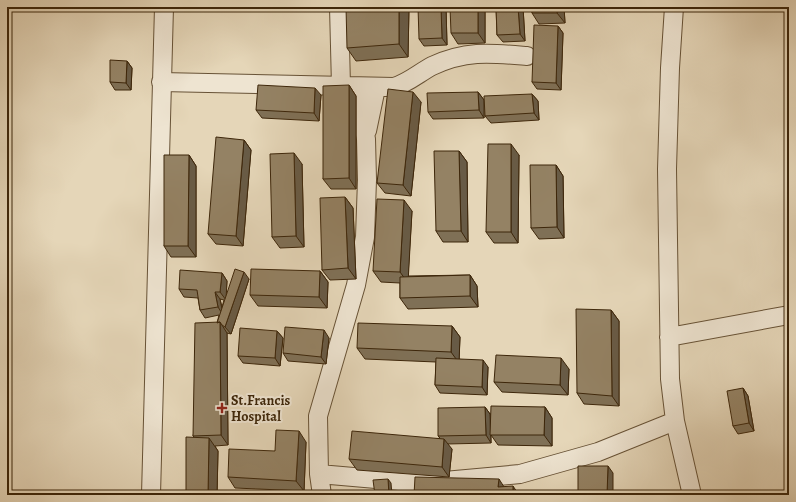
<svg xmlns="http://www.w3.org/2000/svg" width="796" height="502" viewBox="0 0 796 502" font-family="Alegreya,serif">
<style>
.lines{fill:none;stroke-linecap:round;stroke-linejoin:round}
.minor-casing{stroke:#675236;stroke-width:20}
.minor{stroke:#eee4d1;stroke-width:18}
.wall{fill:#7f7056;stroke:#3d260a;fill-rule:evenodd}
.shaded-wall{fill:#685b46;stroke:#3d260a}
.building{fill:#948264;stroke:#3d260a}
.poi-dot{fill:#8f2418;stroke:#eee4d1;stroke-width:1.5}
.labels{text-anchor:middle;stroke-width:4;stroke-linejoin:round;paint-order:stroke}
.poi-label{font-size:14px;font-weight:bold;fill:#3d260a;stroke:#eee4d1;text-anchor:start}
</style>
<rect width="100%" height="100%" fill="#e5d6b8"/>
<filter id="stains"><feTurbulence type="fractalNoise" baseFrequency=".005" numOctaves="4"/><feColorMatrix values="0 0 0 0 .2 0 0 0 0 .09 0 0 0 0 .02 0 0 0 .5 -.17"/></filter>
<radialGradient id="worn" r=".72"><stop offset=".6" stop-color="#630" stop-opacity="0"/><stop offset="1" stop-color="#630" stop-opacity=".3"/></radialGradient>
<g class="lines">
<defs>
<path id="minor" d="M339 7 341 86
M674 7 670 68 667 169 670 379 675 421 692 495
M161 82 394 87C408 83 419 73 432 66 466 50 491 53 527 56
M367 131 376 88
M669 337 789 315
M319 474 422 483 520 474 598 452 675 421
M151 495 164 7
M322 495 319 474 318 416 356 285 365 237 367 180 366 139 355 87"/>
</defs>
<use href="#minor" class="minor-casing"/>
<use href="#minor" class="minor"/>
</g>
<path class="wall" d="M409 7 408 57 356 61 347 48Z
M446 7 447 45 424 46 419 39Z
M485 7V43L458 44 451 33Z
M496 7H523L525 41 503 42 497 35Z
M532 7H564L565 23 539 24 532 13Z
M558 26 563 33 561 90 537 89 532 82Z
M127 61 132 68 131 90H115L110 82Z
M349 85 356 96V189H331L323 179Z
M478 92 484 100V118L433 119 428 112Z
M532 94 538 101 539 120 491 123 485 116Z
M321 95 319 121 262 118 256 110Z
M421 102 411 196 385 193 377 183Z
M244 140 251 150 243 246 216 244 208 234Z
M459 151 467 162 468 242H443L436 231Z
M189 155 196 166V257H171L164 246Z
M519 155 518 243H494L486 232Z
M302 164 304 247 280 248 272 237Z
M556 165 563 176 564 238 539 239 531 228Z
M345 197 353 208 356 279 330 280 322 270Z
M412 211 408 276 470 275 477 286 478 307 408 309 400 298V283L381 282 373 271Z
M320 271 328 282 327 308 258 306 250 295Z
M222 273 227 281 226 295 249 279 231 334 227 333 228 445 215 446 218 451 217 495H186L194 437 193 436 217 323 219 315 205 318 200 310 198 298 184 297 179 289ZM220 299 224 300 222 307Z
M611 310 619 321V406L584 404 577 393Z
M452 326 460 337 459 359 488 367 487 395 440 393 435 385 436 362 365 359 357 348Z
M277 331 283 338 280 366 243 363 238 356Z
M329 338 326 364 288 361 283 353Z
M569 369 568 395 502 392 494 382Z
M743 388 748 396 754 431 738 434 733 426Z
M485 407 490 414 545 407 552 418V446L498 445 491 435V443L447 444 452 449 449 477 357 470 349 459 440 438 438 436Z
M306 442 304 491 235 488 228 477 275 451Z"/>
<path class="shaded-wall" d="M399 7H409L408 57 399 44Z
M441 7H446L447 45 442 38Z
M478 7H485V43L478 33Z
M518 7H523L525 41 520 34Z
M557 7H564L565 23 557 13Z
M558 26 563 33 561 90 556 83Z
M127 61 132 68 131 90 126 83Z
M349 85 356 96V189L349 178Z
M315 88 321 95 319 121 314 113Z
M413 92 421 102 411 196 403 185Z
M478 92 484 100V118L479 110Z
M532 94 538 101 539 120 534 113Z
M244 140 251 150 243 246 236 236Z
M511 144 519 155 518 243 511 232Z
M459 151 467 162 468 242 461 231Z
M294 153 302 164 304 247 296 236Z
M189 155 196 166V257L188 246Z
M556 165 563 176 564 238 557 227Z
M345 197 353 208 356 279 348 268Z
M404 200 412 211 408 283 400 272Z
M320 271 328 282 327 308 319 297Z
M244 272 249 279 231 334 225 327Z
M222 273 227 281 226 300 220 292Z
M470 275 477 286 478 307 470 296Z
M215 292 220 299 223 315 218 307Z
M611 310 619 321V406L612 396Z
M220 322 227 333 228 445 221 435Z
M452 326 460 337 459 363 451 352Z
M324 330 329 338 326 364 321 357Z
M277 331 283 338 280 366 275 358Z
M561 358 569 369 568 395 560 385Z
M483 360 488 367 487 395 482 387Z
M743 388 748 396 754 431 749 423Z
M485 407 490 414 491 443 486 435Z
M545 407 552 418V446L544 435Z
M299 431 306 442 304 491 296 481Z
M209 438 218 451 217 495H208Z
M444 439 452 449 449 477 442 467Z
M608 466 613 473V495H607Z
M388 479 391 483 392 495H389Z
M499 479 506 490 498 487Z
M513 486 519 495H513Z"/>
<path class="building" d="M346 7H399V44L347 48Z
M418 7H441L442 38 419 39Z
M450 7H478V33H451Z
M496 7H518L520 34 497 35Z
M532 7H557V13H532Z
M534 25 558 26 556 83 532 82Z
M110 60 127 61 126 83 110 82Z
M258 85 315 88 314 113 256 110Z
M349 85V178L323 179V86Z
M388 89 413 92 403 185 377 183Z
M478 92 479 110 428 112 427 93Z
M532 94 534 113 485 116 484 96Z
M216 137 244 140 236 236 208 234Z
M488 144H511V232H486Z
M434 151H459L461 231H436Z
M294 153 296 236 272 237 270 154Z
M164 155H189L188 246H164Z
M530 165H556L557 227 531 228Z
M345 197 348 268 322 270 320 198Z
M377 199 404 200 400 272 373 271Z
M235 269 244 272 225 327 222 325 220 322 217 323Z
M251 269 320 271 319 297 250 295Z
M180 270 222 273 220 292H215L218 307 200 310 197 290 179 289Z
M470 275V296L400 298V277Z
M576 309 611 310 612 396 577 393Z
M220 322 221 435 193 436 195 323Z
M358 323 452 326 451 352 357 348Z
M285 327 324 330 321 357 283 353Z
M240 328 277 331 275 358 238 356Z
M496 355 561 358 560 385 494 382Z
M436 358 483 360 482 387 435 385Z
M743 388 749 423 733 426 727 391Z
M491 406 545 407 544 435H490Z
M485 407 486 435 438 436V408Z
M276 430 299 431 296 481 228 477 229 449 275 451Z
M352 431 444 439 442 467 349 459Z
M186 437 209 438 208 495H186Z
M578 466H608L607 495H578Z
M415 477 499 479 498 487 513 486V495H414Z
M388 479 389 495H375L373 480Z
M355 493H369V495H355Z"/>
<path class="poi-dot" d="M220 402h4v4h4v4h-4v4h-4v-4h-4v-4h4z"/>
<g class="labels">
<g class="poi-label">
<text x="231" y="405">St.Francis<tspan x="231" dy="16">Hospital</tspan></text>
</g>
</g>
<rect width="796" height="502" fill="none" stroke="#e5d6b8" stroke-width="24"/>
<rect x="8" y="8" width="780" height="486" fill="none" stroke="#3d260a" stroke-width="2"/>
<rect x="12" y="12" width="772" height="478" fill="none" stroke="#3d260a"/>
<rect width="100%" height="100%" filter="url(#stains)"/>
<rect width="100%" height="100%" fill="url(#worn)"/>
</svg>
